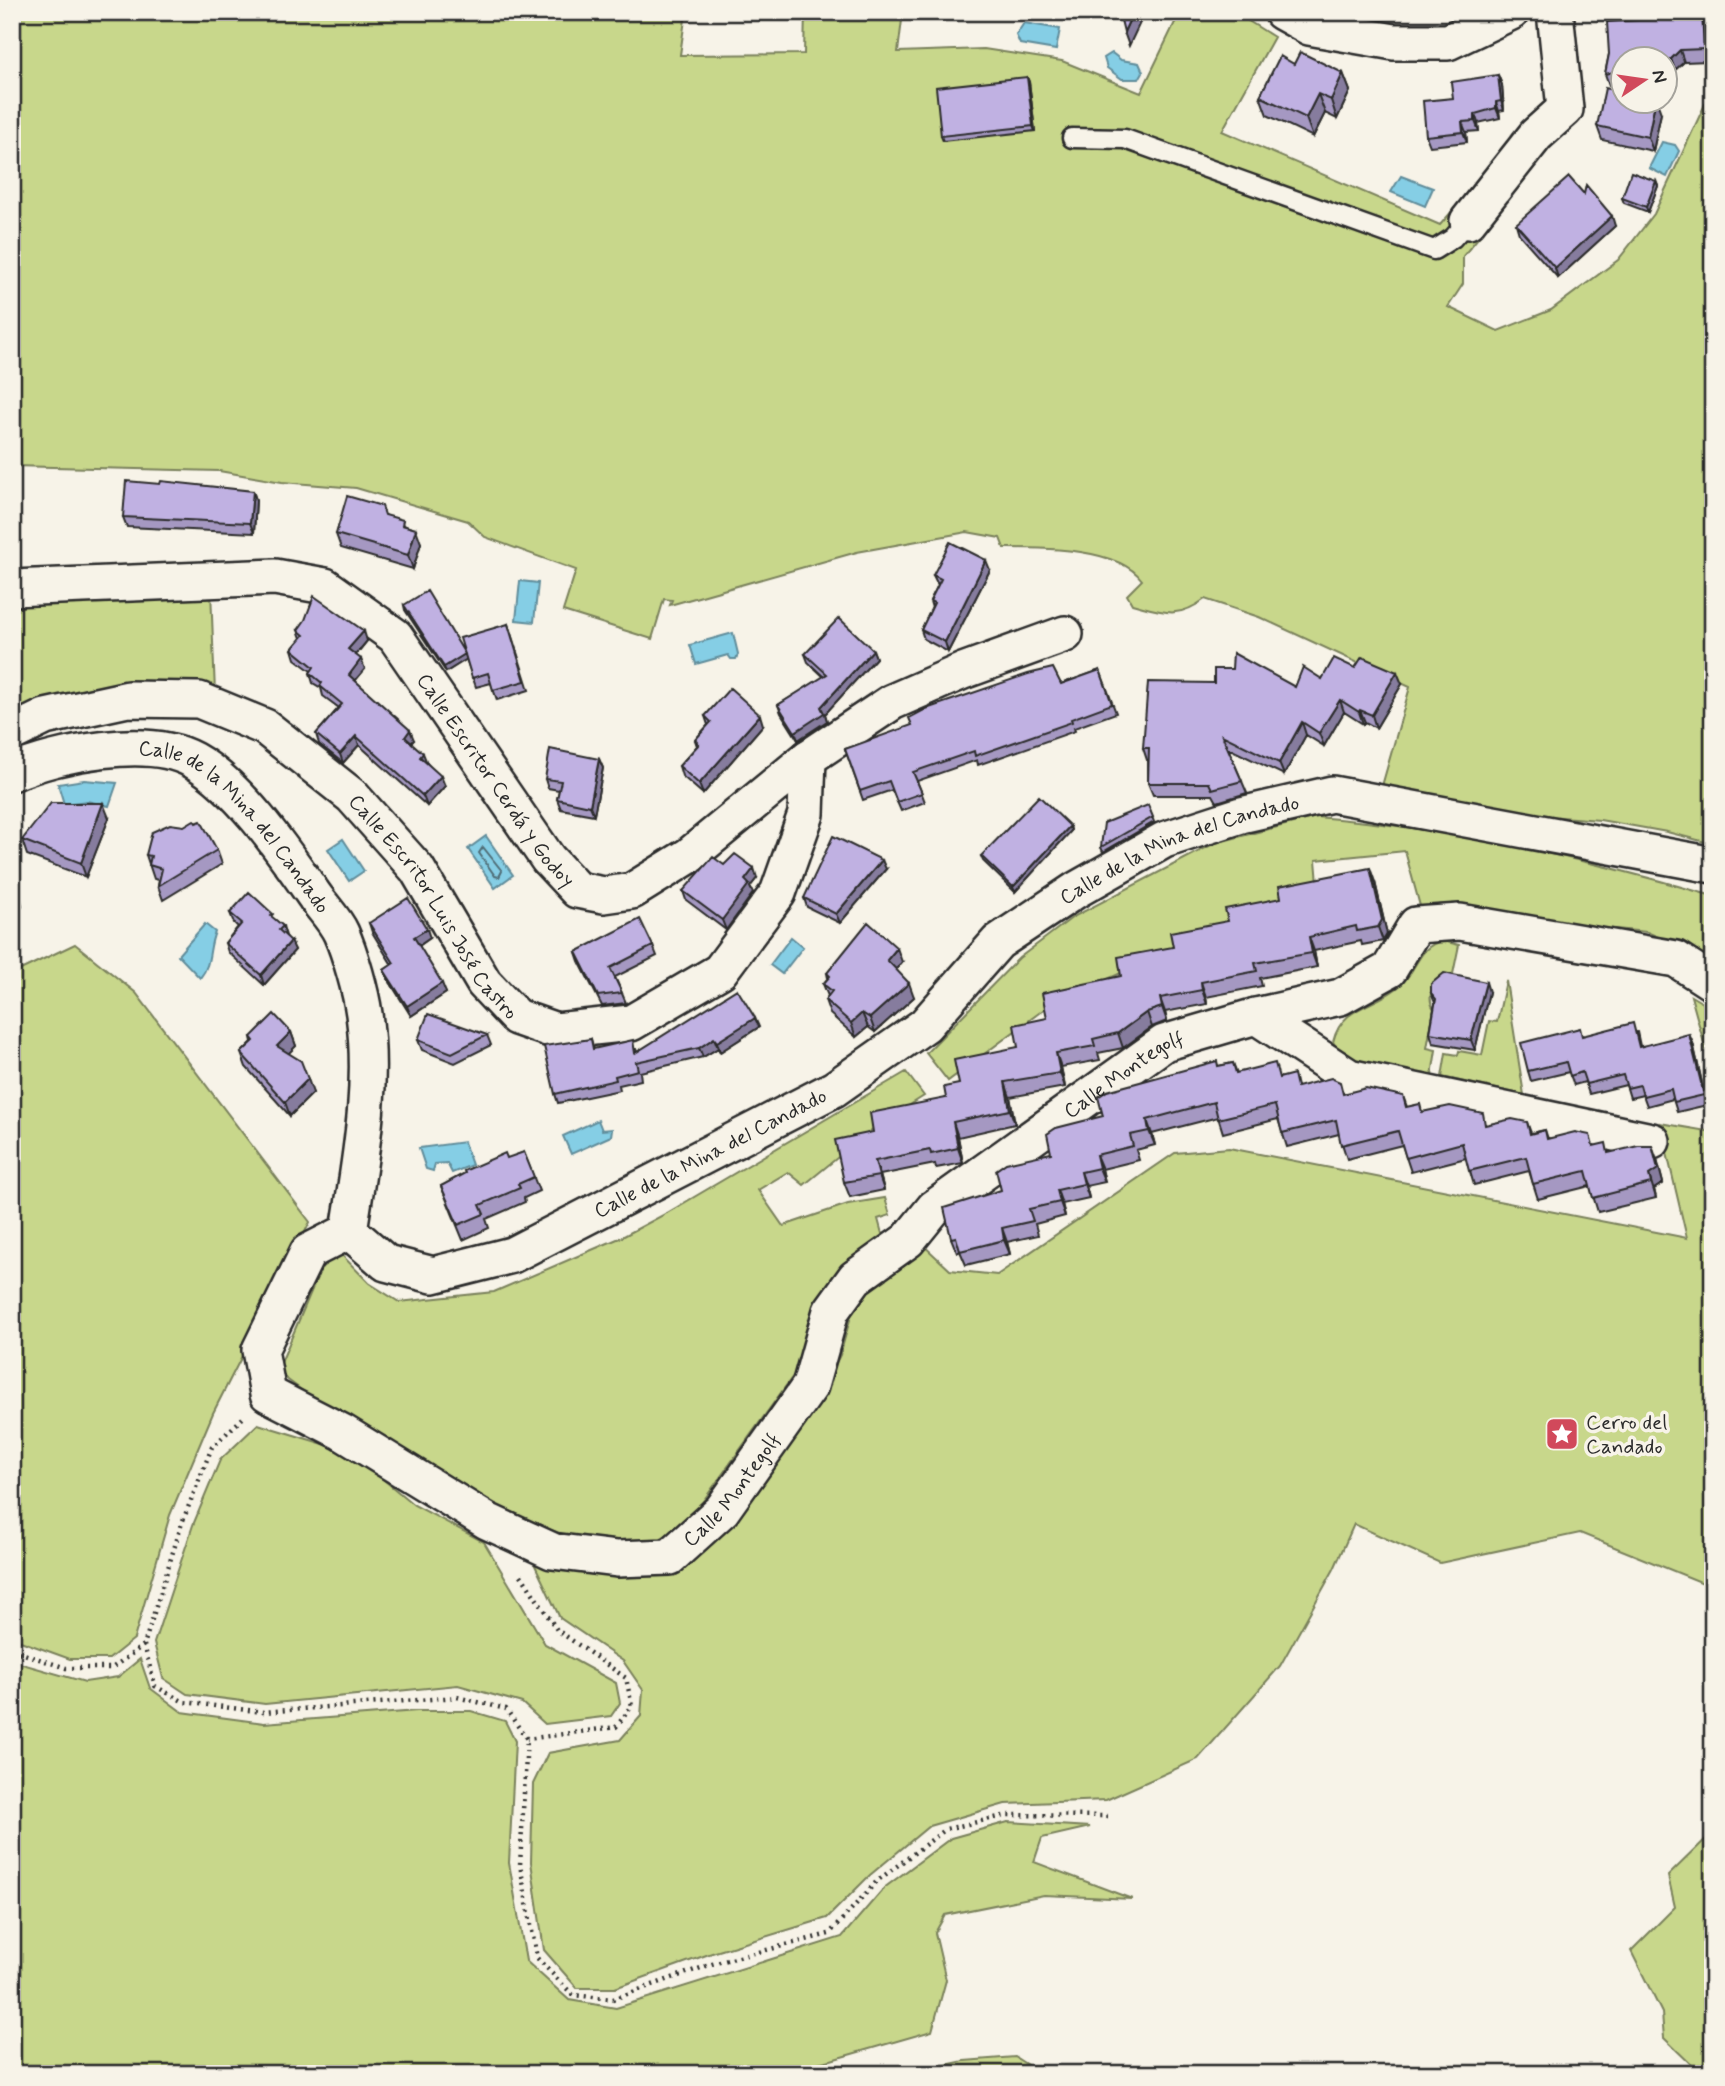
<svg xmlns="http://www.w3.org/2000/svg" width="1725" height="2086" viewBox="0 0 1725 2086" font-family="Mynerve,sans-serif">
<style>
.green{fill:#c8d78b;stroke:#7a815b;stroke-width:2}
.water{fill:#85cee5;stroke:#618d9b;stroke-width:2}
.lines{fill:none;stroke-linecap:round;stroke-linejoin:round}
.shore{stroke:#4f6c75;stroke-width:2}
.lane-casing{stroke:#2b2b2b;stroke-width:23}
.street-casing{stroke:#2b2b2b;stroke-width:40}
.path{stroke:#2b2b2b;stroke-width:4.5;stroke-dasharray:2 5;stroke-linecap:butt}
.lane{stroke:#f7f3e8;stroke-width:18}
.street{stroke:#f7f3e8;stroke-width:35}
.wall{fill:#a598c2;stroke:#2b2b2b;stroke-width:2}
.shaded-wall{fill:#867c9e;stroke:#2b2b2b;stroke-width:2}
.building{fill:#c0b1e2;stroke:#2b2b2b;stroke-width:2}
.labels{text-anchor:middle;stroke-width:7;stroke-linejoin:round;paint-order:stroke}
.street-label{font-size:21px;fill:#2b2b2b;stroke:#f7f3e8}
.poi-label{font-size:21px;fill:#2b2b2b;stroke:#f7f3e8;text-anchor:start}
</style>
<rect width="100%" height="100%" fill="#f7f3e8"/>
<filter id="ink" filterUnits="userSpaceOnUse"><feTurbulence type="fractalNoise" baseFrequency=".0143" numOctaves="2"/><feDisplacementMap in="SourceGraphic" scale="14" xChannelSelector="R" yChannelSelector="G"/><feConvolveMatrix kernelMatrix="1 2 1 2 8 2 1 2 1" color-interpolation-filters="sRGB"/></filter>
<g filter="url(#ink)">
<path class="green" d="M12 12H686L680 55 804 54 805 12H903L898 52 984 49 1062 61 1141 93 1180 12H1234L1274 37 1222 131 1440 225 1454 209 1482 233 1463 256V284L1448 307 1498 331 1551 310 1618 260 1654 214 1713 87V844L1667 832 1600 820 1535 815 1382 786 1410 687 1259 617 1205 599C1177 620 1163 612 1132 604L1127 595 1142 580C1118 547 1042 548 1004 548L1000 538 967 532 857 552 670 605 672 600 664 599 652 639 563 611 576 570 485 537 468 521 356 488 282 482 219 471 12 466Z
M211 590 215 693 12 717V603Z
M1316 817C1450 828 1584 858 1713 896V961L1647 932 1520 920 1420 906 1405 851 1316 860 1319 894 1123 972 1047 1007 948 1081 926 1053 1019 958 1073 917 1215 843Z
M1443 941 1459 945 1452 979 1434 983C1431 992 1428 1000 1434 1009L1427 1048 1436 1050 1432 1075C1401 1069 1351 1070 1333 1042 1342 1004 1376 1008 1402 984 1417 969 1419 945 1443 941Z
M75 944 136 993 310 1222 213 1413 170 1515 134 1639 109 1659H70L12 1638V974Z
M1506 981 1524 1095 1442 1077 1446 1053 1458 1055 1459 1051 1482 1055 1489 1021 1497 1022Z
M1691 996 1713 1009V1076Z
M906 1072 924 1096 875 1127 804 1185 788 1172 758 1190 783 1226 848 1204 885 1198 890 1215 878 1219 884 1241 806 1358 688 1522 646 1547 579 1540 501 1512 338 1417 277 1372 321 1268 340 1253 369 1283 399 1302 494 1292 622 1237 667 1213Z
M1660 1123 1713 1132V1587L1580 1533 1440 1563 1354 1524 1334 1569 1280 1666 1198 1759 1106 1800 1005 1804 929 1826 870 1875 827 1918 712 1953 615 1988H577L544 1950 531 1862 533 1784 548 1753 620 1740 641 1716 643 1690 623 1661 560 1618 533 1561 621 1578 678 1568 822 1390 840 1355 855 1302 920 1242 950 1270 997 1275 1175 1153 1229 1148 1687 1238Z
M258 1424 350 1452 414 1505 484 1542 545 1644 616 1683 620 1703 611 1716 545 1724 522 1703 458 1685 265 1704 187 1694 163 1678 154 1643 193 1525 220 1460Z
M140 1659 150 1688 182 1712 264 1723 417 1711H471L505 1721 515 1741 509 1863 526 1961 569 2000 616 2008 842 1937 884 1888 951 1838 1008 1822 1090 1827 1042 1838 1034 1862 1132 1899 1044 1895 945 1915 935 1933 946 1980 932 2031 831 2060 767 2074H12V1661L85 1682 118 1677Z
M1713 1832V2074H1695L1699 2072 1664 2038 1662 2013 1631 1951 1675 1907 1668 1876Z
M1015 2057 1041 2074H905L964 2061Z"/>
<path class="water" d="M1024 23 1060 29 1056 50 1020 44 1016 35Z
M1112 53 1121 60 1139 63 1143 72 1139 79H1122L1107 68 1104 58Z
M1662 142 1675 145 1679 151 1667 177 1649 168Z
M1401 176 1433 188 1425 206 1391 192Z
M520 581 538 583 534 622 516 620Z
M733 633 738 654 736 659H731L728 655 696 664 690 645Z
M84 780 117 783 109 806 87 801 64 804 58 784Z
M486 836 513 875 495 888 468 849Z
M343 839 364 871 349 881 328 849Z
M205 924 215 932C208 948 212 964 200 978L178 955Z
M791 937 803 947 782 974 770 965Z
M598 1120 602 1130 612 1129 611 1136 571 1154 563 1136Z
M464 1142 472 1165 452 1173 447 1163 435 1164 433 1171 426 1169 419 1148Z"/>
<g class="lines">
<path class="shore" d="M483 847 502 871 499 877 495 876 479 853Z"/>
<defs>
<path id="lane" d="M1072 138 1125 139 1434 250 1453 238 1468 221"/>
<g id="street">
<path d="M1282 12 1309 27 1394 42H1448L1511 12"/>
<path d="M1468 221 1536 135 1565 109 1555 12"/>
<path id="s1" d="M12 588 275 577 325 586 395 636 548 859 577 890 604 895 632 891 690 855 808 758 892 702 963 671 1065 634"/>
<path id="s2" d="M12 733 45 717 128 699 199 700 265 727 352 796 417 869 484 983 516 1017 556 1031 631 1023 720 971 778 893 806 814 808 758"/>
<path id="s3" d="M12 773C57 753 149 735 193 760 240 786 286 855 316 898 324 909 335 920 341 933 350 953 361 992 364 1014 374 1087 360 1159 349 1231L386 1263 433 1275 512 1255 834 1089 925 1025 998 942 1076 890 1164 840 1241 815 1332 794 1713 865"/>
<path d="M1256 1016 1349 1077 1652 1141"/>
<path id="s4" d="M349 1231 308 1252 260 1350 268 1394 342 1432 487 1521 552 1551 617 1559 670 1557 722 1510 810 1386 831 1311 855 1278 908 1240 934 1208 1164 1043 1256 1016 1340 997 1389 970 1416 925 1460 922 1676 959 1713 983"/>
</g>
</defs>
<use href="#lane" class="lane-casing"/>
<use href="#street" class="street-casing"/>
<path class="path" d="M521 1575 557 1630 626 1678 632 1706 616 1727 527 1739
M144 1645 155 1686 184 1702 263 1712 457 1697 506 1709 527 1739 520 1865 537 1958 573 1995 613 1999 712 1964 829 1934 877 1881 946 1829 1008 1815 1108 1816
M12 1650 66 1668H112L144 1645 182 1523 212 1447 246 1415"/>
<use href="#lane" class="lane"/>
<use href="#street" class="street"/>
</g>
<path class="wall" d="M1705 12 1708 61 1684 62 1675 70 1665 72V60H1623V82L1609 85 1605 74 1609 54 1653 19Z
M1294 64 1343 73 1350 91 1337 119 1325 113 1313 137 1267 115 1260 96Z
M1498 75 1502 85 1504 110 1499 111 1500 118 1478 123 1479 131 1466 132 1467 142 1430 146 1426 136 1453 98Z
M1027 77 1029 82 1035 131 943 141 941 136Z
M1661 113 1653 151 1602 140 1597 126Z
M1656 181 1658 186 1648 212 1624 203 1622 198Z
M1584 194 1615 226 1558 278 1519 234 1516 224Z
M253 491 256 500 254 533 127 527 123 517Z
M385 515 406 526 421 543 413 569 341 548 336 534Z
M990 570 948 652 924 639 921 630 932 608 930 601 938 585 933 575Z
M404 605 465 656 508 624 529 690 497 700 491 683 476 687 466 659 446 672 405 610Z
M298 630 367 641 356 655 365 669 355 681 414 740 411 743 445 786 427 806 359 745 343 763 319 744 316 734 339 708 323 696 321 688 313 683 310 673 311 671 295 659 292 649 301 638Z
M873 650 876 658 825 714 827 721 798 740 781 713 778 705 824 677 808 662 805 654Z
M1355 668 1402 684 1376 728 1365 722 1363 724 1344 712 1324 746 1306 735 1284 775 1228 748 1247 793 1217 802 1213 795H1153L1148 783V760H1147L1143 748 1295 687Z
M1100 670 1116 713 1074 728 1075 731 978 765 977 760 917 781 925 802 901 811 892 790 863 800 845 749 1061 684Z
M705 716 763 725 703 794 682 776 679 766 697 746 695 740 708 725Z
M599 759 603 768 594 815 561 809 557 799 559 790 548 788 545 779Z
M1148 805 1154 822 1103 852 1101 847Z
M109 818 86 877 27 855 22 840Z
M1070 826 1071 831 1015 892 983 861 981 856Z
M217 850 222 864 163 900 158 886 159 880 154 879 146 855Z
M724 865 757 878 750 887 753 893 726 930 686 900 683 891Z
M886 869 840 923 807 907 804 898Z
M1375 882 1387 934 1383 941 1362 945 1361 941 1314 951 1317 967 1260 978 1262 986 1206 997 1207 1004 1165 1012 1167 1021 1152 1027 1123 1048 1098 1053 1100 1060 1061 1067 1065 1087 1010 1097 1015 1124 958 1137 963 1163 936 1168 935 1164 880 1175 884 1190 850 1197 844 1182 873 1132 946 1098 959 1084 1018 1047 1047 1018 1173 947 1228 921Z
M230 913 275 920 283 926 286 936 295 950 264 985 228 952 225 943 238 927 234 923Z
M369 923 430 938 419 946 446 993 411 1016 388 979 384 970 392 965 372 932Z
M653 946 657 956 615 977 626 1003 602 1006 579 961 576 952Z
M902 962 896 969 914 997 875 1032 868 1027 856 1037 830 1014 825 1000 828 996 823 984 828 978 827 973Z
M1489 992 1475 1050 1433 1043 1430 1033 1435 1003 1431 993Z
M759 1027 720 1052 718 1048 703 1057 640 1072 641 1080 619 1085 620 1090 558 1103 555 1094 591 1039 594 1049H636L637 1052Z
M291 1032 296 1046 288 1053 313 1093 290 1116 246 1067 241 1053 252 1042 251 1037Z
M1637 1032 1640 1046 1693 1043 1707 1105 1677 1112 1673 1099 1647 1106 1643 1095 1630 1098 1626 1085 1589 1094 1585 1082 1574 1085 1569 1072 1531 1081 1528 1071 1582 1036Z
M487 1035 491 1045 455 1063 422 1050 418 1040Z
M1233 1063 1237 1073 1280 1077 1298 1087 1344 1093 1403 1096 1407 1107 1423 1112 1487 1125 1527 1122 1531 1133 1545 1130 1548 1139 1594 1145 1610 1153 1657 1160 1663 1183 1654 1189 1656 1198 1598 1212 1590 1186 1538 1199 1529 1171 1474 1185 1466 1158 1411 1172 1402 1145 1347 1159 1339 1134 1287 1147 1278 1119 1223 1133 1218 1117 1152 1134 1155 1145 1136 1150 1139 1160 1102 1169 1105 1182 1086 1186 1089 1198 1062 1204 1065 1216 1035 1224 1038 1235 1007 1242 1010 1254 966 1265 960 1251 957 1253 951 1238 1001 1190 1051 1153 1103 1116 1219 1066Z
M524 1152 539 1191 524 1198 525 1202 486 1219 489 1228 463 1240 441 1186Z"/>
<path class="shaded-wall" d="M1133 12H1145L1129 46 1124 32Z
M1702 12H1705L1708 61 1704 49Z
M1680 50 1684 62 1675 70 1671 59Z
M1343 73 1350 91 1337 119 1331 100Z
M1498 75 1502 85 1504 110 1501 101Z
M1027 77 1029 82 1035 131 1033 126Z
M1318 94 1325 113 1313 137 1306 118Z
M1496 102 1499 111 1500 118 1496 108Z
M1655 102H1657L1661 113 1653 151 1648 137Z
M1475 114 1478 123 1479 131 1475 121Z
M1462 122 1466 132 1467 142 1463 132Z
M1656 181 1658 186 1648 212 1646 207Z
M1612 216 1615 226 1558 278 1555 268Z
M253 491 256 500 254 533 250 523Z
M416 529 421 543 413 569 408 555Z
M986 560 990 570 948 652 945 642Z
M364 631 367 641 352 659 348 649Z
M873 650 876 658 825 714 827 721 798 740 795 732 821 707Z
M465 654 467 659 446 672 444 667Z
M361 659 365 669 352 684 349 675Z
M1397 672 1402 684 1376 728 1372 715Z
M1340 700 1344 712 1324 746 1319 733Z
M1360 710 1365 722 1363 724 1359 712Z
M760 715 763 725 703 794 699 784Z
M1302 722 1306 735 1284 775 1279 763Z
M410 730 414 740 408 746 405 737Z
M356 736 359 745 343 763 340 754Z
M423 753 427 763 420 757Z
M599 759 603 768 594 815 590 806Z
M441 776 445 786 427 806 423 796Z
M103 803 109 818 86 877 81 863Z
M1070 826 1071 831 1015 892 1013 887Z
M882 860 886 869 840 923 836 914Z
M754 868 757 878 750 887 753 893 726 930 722 920 745 880Z
M1370 868 1375 882 1387 934 1383 941 1378 927Z
M21 901 22 906 12 932V923Z
M427 929 430 938 417 947 414 937Z
M1309 937 1314 951 1317 967 1312 953Z
M291 941 295 950 264 985 261 975Z
M897 948 902 962 892 974 887 960Z
M1201 982 1206 997 1207 1004 1202 990Z
M1486 982 1489 992 1475 1050 1471 1040Z
M442 983 446 993 411 1016 407 1006Z
M909 983 914 997 875 1032 870 1018Z
M1160 998 1165 1012 1167 1021 1162 1007Z
M1147 1012 1152 1027 1123 1048 1118 1033Z
M862 1013 868 1027 856 1037 851 1023Z
M755 1018 759 1027 720 1052 717 1042Z
M291 1032 296 1046 282 1060 277 1046Z
M1689 1034 1693 1043 1707 1105 1704 1095Z
M714 1038 718 1048 703 1057 699 1048Z
M1056 1053 1061 1067 1065 1087 1060 1073Z
M308 1079 313 1093 290 1116 285 1102Z
M1005 1082 1010 1097 1015 1124 1010 1110Z
M1147 1120 1152 1134 1155 1145 1149 1131Z
M953 1122 958 1137 963 1163 958 1148Z
M1652 1146 1657 1160 1663 1183 1654 1189 1656 1198 1649 1175Z
M1096 1155 1102 1169 1105 1182 1099 1168Z
M875 1161 880 1175 884 1190 879 1176Z
M1081 1172 1086 1186 1089 1198 1084 1184Z
M1057 1190 1062 1204 1065 1216 1060 1202Z
M1002 1228 1007 1242 1010 1254 1004 1240Z"/>
<path class="building" d="M1119 12H1133L1124 32Z
M1653 12H1702L1704 49 1680 50 1671 59 1665 60H1623V70L1605 74 1609 54 1607 22 1653 19Z
M1300 52 1343 73 1331 100 1318 94 1306 118 1260 96 1280 56 1294 64Z
M1498 75 1501 101 1496 102V108L1475 114V121L1462 122 1463 132 1426 136 1423 101 1453 98 1451 82Z
M1027 77 1033 126 941 136 936 87Z
M1605 88 1623 92V102H1655L1648 137 1597 126Z
M1631 172 1656 181 1646 207 1622 198Z
M1569 177 1584 194 1586 185 1612 216 1555 268 1516 224Z
M126 481 160 484 161 481 253 491 250 523 123 517Z
M347 496 382 506 385 515 403 520 402 525 416 529 408 555 336 534Z
M950 542 986 560 945 642 921 630 934 603 930 601 941 579 933 575Z
M427 591 465 654 444 667 404 605Z
M314 596 364 631 348 649 361 659 349 675 410 730 405 737 423 753 420 757 441 776 423 796 356 736 340 754 316 734 342 704 320 686 322 683 310 673 314 667 292 649 304 635 298 630 305 620Z
M839 618 873 650 821 707 824 713 795 732 778 705 827 674 805 654Z
M508 624 525 681 493 690 488 673 472 678 460 638Z
M1233 653 1295 687 1303 667 1322 679 1334 658 1355 668 1362 657 1397 672 1372 715 1360 710 1359 712 1340 700 1319 733 1302 722 1279 763 1222 735 1242 781 1212 789 1209 783H1148L1149 748H1143L1148 682 1214 683V669H1232Z
M1053 668 1061 684 1100 670 1112 704 1071 719 1072 722 975 756 974 751 913 772 922 793 897 802 889 781 860 791 845 749 912 725 909 718 926 709 1028 674Z
M730 688 760 715 699 784 679 766 699 744 695 740 711 722 705 716Z
M550 749 599 759 590 806 557 799 561 781 545 779Z
M1039 796 1070 826 1013 887 981 856Z
M51 803H103L81 863 22 840Z
M1148 805 1153 817 1101 847 1104 823Z
M194 820 196 823 201 821 217 850 158 886 162 869 149 865 151 856 146 855 152 832 170 824 184 826Z
M833 836 882 860 836 914 804 898Z
M735 854 754 868 745 880 749 884 722 920 683 891 713 857 724 865Z
M1370 868 1382 920 1378 927 1357 931 1356 926 1309 937 1312 953 1255 963 1257 971 1201 982 1202 990 1160 998 1162 1007 1147 1012 1118 1033 1093 1039 1095 1046 1056 1053 1060 1073 1005 1082 1010 1110 953 1122 958 1148 931 1154 930 1150 875 1161 879 1176 844 1182 835 1140 873 1132 870 1113 946 1098 944 1087 959 1084 954 1060 1018 1047 1014 1025 1047 1018 1042 993 1121 976 1118 957 1173 947 1170 932 1228 921 1225 909 1281 898 1279 886Z
M249 892 273 914 271 916 283 926 279 930 291 941 261 975 225 943 242 923 230 913Z
M12 898 21 901 12 923Z
M408 898 427 929 414 937 442 983 407 1006 384 970 394 963 369 923Z
M640 919 653 946 610 968 622 993 598 996 576 952Z
M868 922 897 948 887 960 909 983 870 1018 862 1013 851 1023 825 1000 832 991 823 984 830 976 827 973Z
M1444 973 1486 982 1471 1040 1430 1033 1436 999 1431 993V984Z
M737 989 755 1018 717 1042 714 1038 699 1048 636 1062 638 1070 615 1076 616 1080 555 1094 544 1046 591 1039 593 1049 633 1040 635 1053Z
M274 1014 291 1032 277 1046 301 1061 308 1079 285 1102 241 1053 254 1041 251 1037Z
M428 1014 487 1035 452 1053 418 1040Z
M1633 1023 1639 1047 1689 1034 1704 1095 1674 1102 1671 1089 1643 1096 1640 1085 1627 1088 1623 1075 1586 1084 1582 1072 1570 1076 1566 1062 1528 1071 1521 1043 1580 1028 1582 1036Z
M1217 1061 1218 1066 1233 1063 1236 1073 1275 1063 1279 1078 1294 1074 1297 1087 1331 1078 1340 1082 1343 1094 1366 1088 1403 1096 1406 1107 1420 1104 1422 1112 1450 1106 1483 1113 1485 1125 1512 1119 1527 1122 1530 1134 1545 1130 1547 1139 1575 1132 1590 1135 1593 1146 1606 1143 1608 1153 1638 1146H1652L1658 1169 1649 1175 1651 1183 1593 1198 1586 1171 1533 1184 1526 1157 1469 1171 1462 1143 1406 1158 1398 1131 1341 1145 1336 1120 1282 1133 1275 1105 1218 1119 1214 1102 1147 1120 1149 1131 1130 1135 1133 1146 1096 1155 1099 1168 1081 1172 1084 1184 1057 1190 1060 1202 1029 1209 1033 1221 1002 1228 1004 1240 960 1251 956 1237 951 1238 944 1208 1001 1190 996 1170 1006 1163 1051 1153 1047 1134 1056 1128 1103 1116 1098 1097 1107 1091Z
M524 1152 534 1177 518 1184 520 1188 480 1205 484 1214 458 1225 441 1186 465 1173 464 1171 505 1153 507 1158Z"/>
</g>
<defs>
<symbol id="sight-square" viewBox="-11 -11 22 22"><rect x="-9" y="-9" width="18" height="18" rx="4" fill="#d1495b" stroke="#f7f3e8"/><path d="M0-6L1.8-2.2L6-1.7L2.9 1.2L3.7 5.4L0 3.3L-3.7 5.4L-2.9 1.2L-6-1.7L-1.8-2.2Z" fill="#fff"/></symbol>
</defs>
<g fill-rule="evenodd">
<use href="#sight-square" x="1543" y="1415" width="38" height="38"/>
</g>
<g class="labels">
<g class="street-label">
<text dy="7" stroke="none"><textPath href="#s1" startOffset="576">Calle Escritor Cerdá y Godoy</textPath></text>
<text dy="7" stroke="none"><textPath href="#s3" startOffset="259">Calle de la Mina del Candado</textPath></text>
<text dy="7" stroke="none"><textPath href="#s3" startOffset="1687">Calle de la Mina del Candado</textPath></text>
<text dy="7" stroke="none"><textPath href="#s2" startOffset="513">Calle Escritor Luis José Castro</textPath></text>
<text dy="7" stroke="none"><textPath href="#s4" startOffset="1323">Calle Montegolf</textPath></text>
<text dy="7" stroke="none"><textPath href="#s3" startOffset="1120">Calle de la Mina del Candado</textPath></text>
<text dy="7" stroke="none"><textPath href="#s4" startOffset="735">Calle Montegolf</textPath></text>
</g>
<g class="poi-label">
<text x="1586" y="1429">Cerro del<tspan x="1586" dy="24">Candado</tspan></text>
</g>
</g>
<rect width="1725" height="2086" fill="none" stroke="#f7f3e8" stroke-width="42"/>
<rect x="21" y="21" width="1683" height="2044" fill="none" stroke="#2b2b2b" stroke-width="2.5" filter="url(#ink)"/>
<g transform="translate(1644 80) rotate(77)"><circle r="33" fill="#f7f3e8" stroke="#a5a39c" stroke-width="2"/>
<path d="M0-5L12 26L0 18L-12 26Z" fill="#d1495b"/>
<text y="-10" font-size="19" font-weight="bold" text-anchor="middle" fill="#2b2b2b">N</text>
</g>
</svg>
